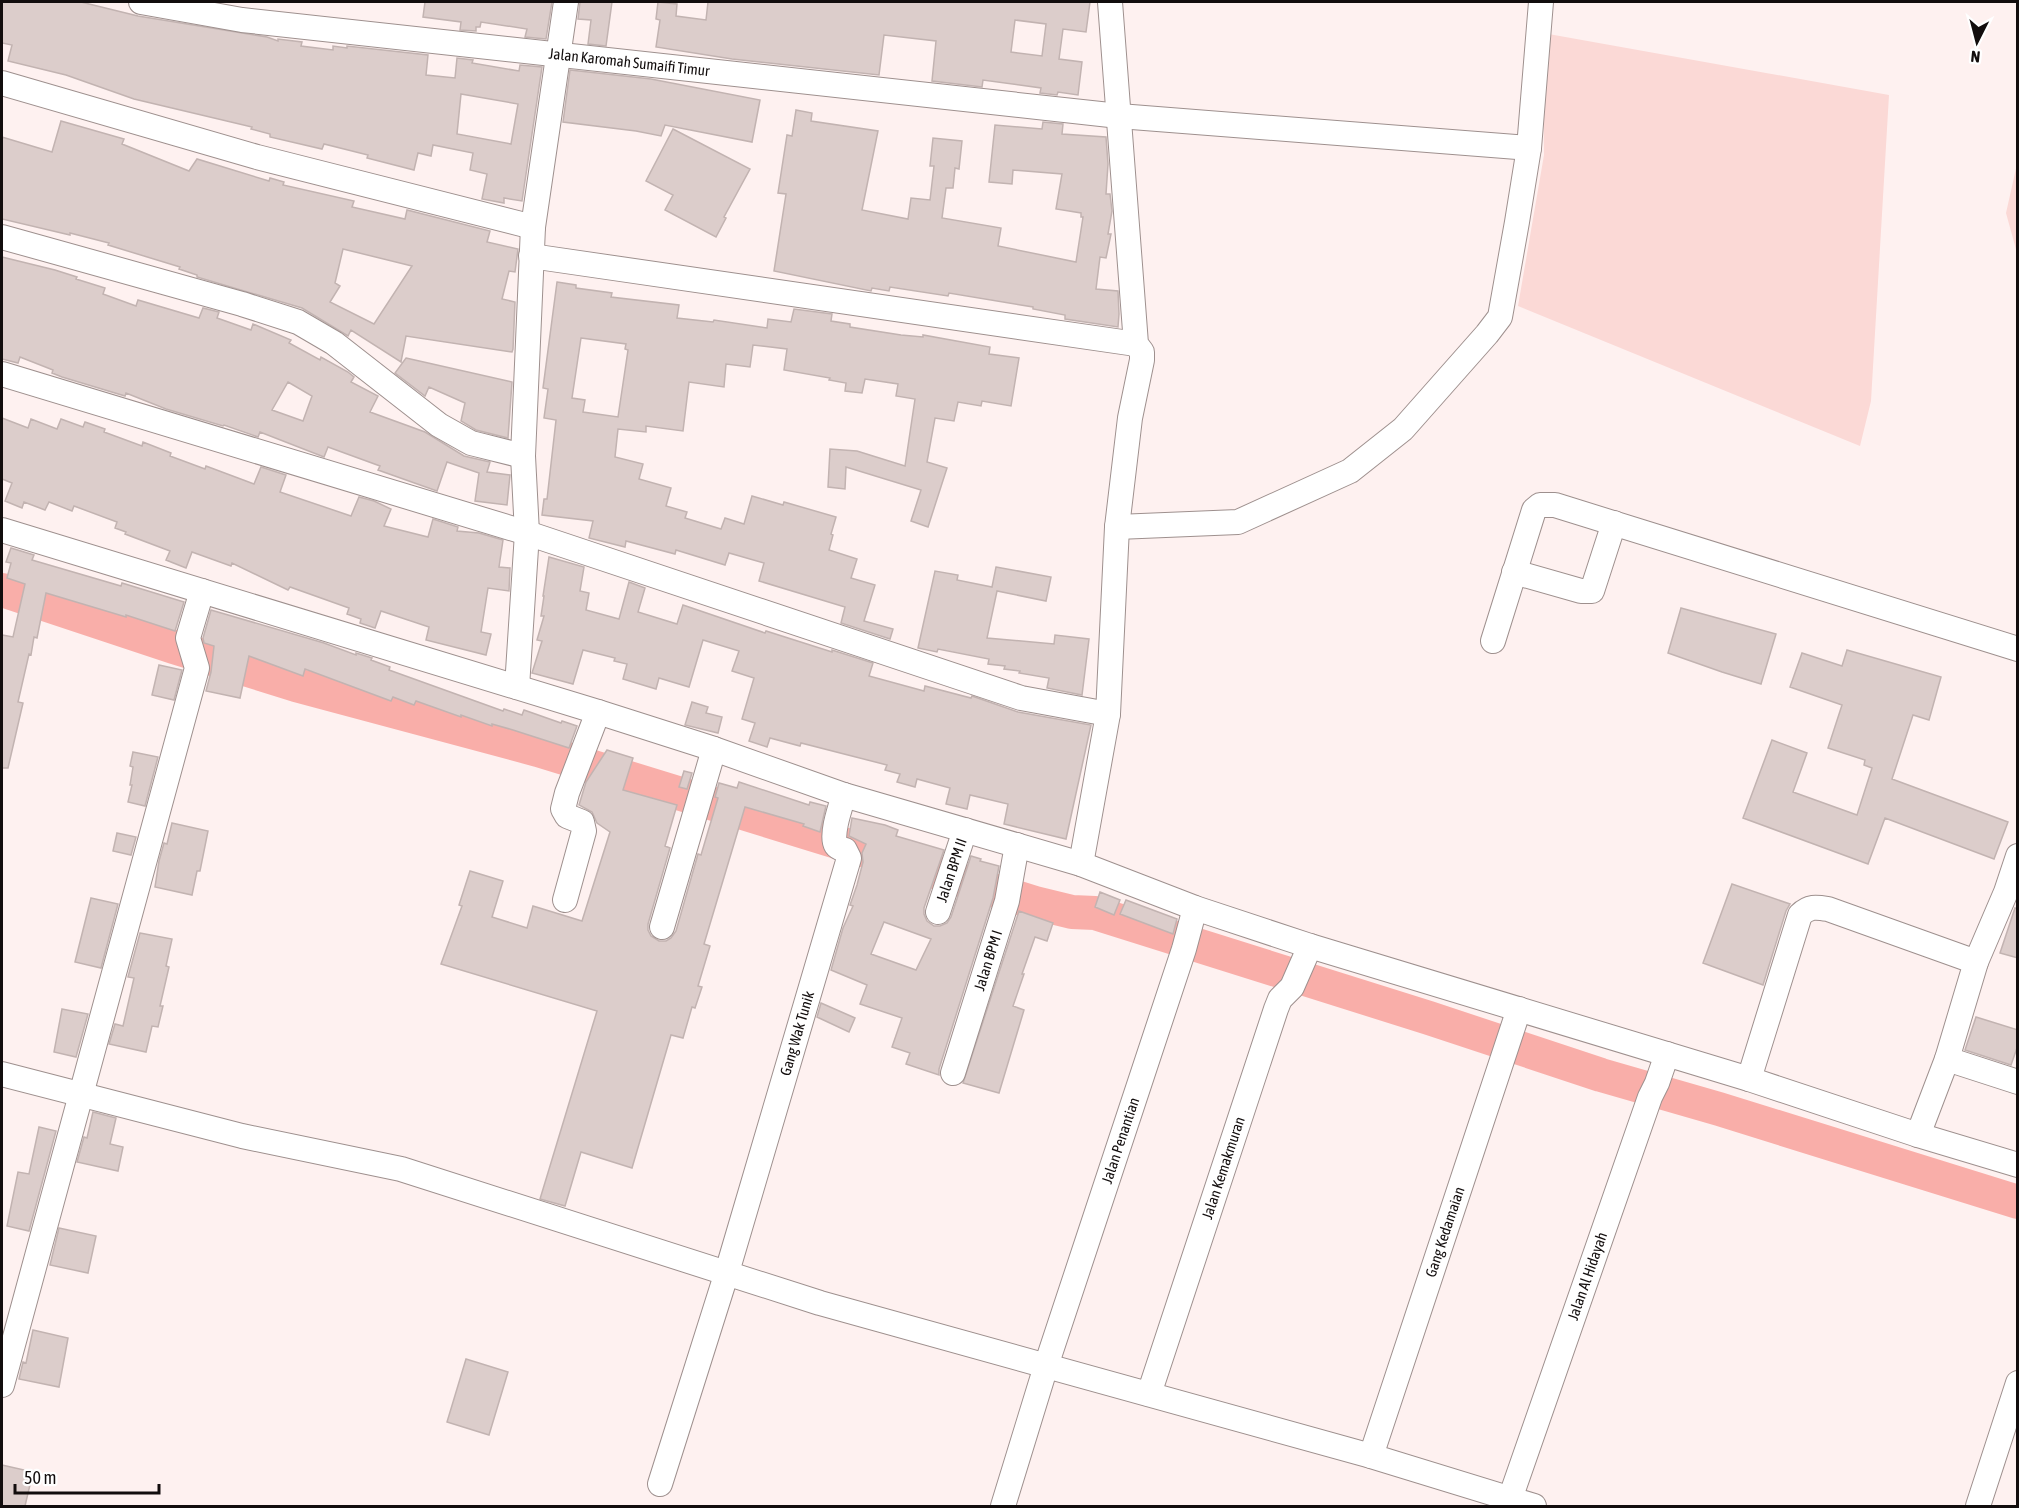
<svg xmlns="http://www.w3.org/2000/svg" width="2019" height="1508" viewBox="0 0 2019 1508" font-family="'Asap Condensed',sans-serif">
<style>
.green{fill:#fbd9d6}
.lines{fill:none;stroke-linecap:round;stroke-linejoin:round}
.river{stroke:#f9aea9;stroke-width:34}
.building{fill:#dccdcb;stroke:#c2b3b1;stroke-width:1.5;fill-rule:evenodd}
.minor-casing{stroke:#9e908e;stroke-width:26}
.minor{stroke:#fff;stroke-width:24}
.labels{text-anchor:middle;stroke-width:4.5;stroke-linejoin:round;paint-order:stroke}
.street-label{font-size:15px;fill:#120d0d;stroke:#fff}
</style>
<rect width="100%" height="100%" fill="#fef1f0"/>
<path class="green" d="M1543 33 1889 95 1871 401 1860 446 1518 306 1544 155Z
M2017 164V253L2006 213Z"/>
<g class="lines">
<path class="river" d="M2 590 174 647 296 685 538 750 1035 903 1072 912 1095 913 1429 1018 1601 1075 1719 1109 2018 1202"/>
</g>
<path class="building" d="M2 2H81L138 16 267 37 278 41V39L302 42 301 46 333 50V46L347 48V46L428 55 426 75 455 78 457 58 473 60 472 63 519 71 520 65 542 67 522 201 504 198V203L482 199 487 174 470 170 473 153 433 145 431 156 418 153 414 170 367 158 368 155 324 144 322 149 270 137V134L251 129 252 127 134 99 66 75 8 61 12 45 2 43ZM461 94 518 104 511 144 457 134Z
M425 2H552L546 39 525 37 527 29 481 22 480 27H476V31L460 30 461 22 423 17Z
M580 2H612L606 46 588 44 591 20 578 19Z
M658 2 677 4 676 16 706 20 708 2H1090L1086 32 1063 29 1059 59 1082 62 1078 95 1058 92 1057 95 1040 93 1041 88 983 80 982 87 932 81 936 41 884 35 879 75 732 59 656 47 660 20 656 19ZM1015 20 1046 24 1042 56 1011 52Z
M570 70 651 79 760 100 752 142 665 125 661 136 636 131 563 122Z
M796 110 812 113 811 121 878 131 862 210 908 219 911 198 930 200 934 166H930L933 138 962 141 959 169 955 168 953 188H946L942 218 1001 228 998 246 1076 262 1083 217H1081V213L1056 209 1062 174 1013 170 1012 184 989 182 995 125 1042 129 1043 122 1063 124 1062 134 1106 137 1108 164 1106 194H1110L1112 211 1108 234H1111L1106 258 1100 257 1096 289 1118 291 1119 314 1118 327 1065 319V315L1033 309V307L949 293 948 296 890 287 889 291 872 288 871 291 774 271 786 194 778 193 787 135 792 136Z
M61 121 124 139 122 144 189 171 197 159 269 181 270 178 284 182 283 185 354 201 352 207 405 219 407 210 490 231 487 242 518 249 515 272 509 271 502 299 515 302 513 349 512 352 406 336 401 362 351 330 348 336 302 308 197 277V275L179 269 180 267 108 245 109 243 70 233V235L2 219V137L52 152ZM343 249 412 266 374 324 330 302 340 286 335 283Z
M673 129 750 169 724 217 726 218 716 237 665 210 673 195 646 181Z
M2 257 55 270 77 277 76 279 105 288 103 294 136 306 138 300 199 318 203 308 219 312 217 318 251 330 253 324 291 340 289 343 320 360 321 357 348 372 354 377 351 382 378 396 370 412 425 432 464 456 490 462 487 472 510 475 507 505 475 501 479 473 447 462 437 491 378 470 380 466 328 447 324 457 260 432 258 437 224 425 223 426 166 409 126 393 125 396 62 377 52 373 53 370 20 357 18 363 2 359ZM288 382 312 396 303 421 272 410Z
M557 282 576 285V288L612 293 611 297 679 305 677 318 713 322 714 320 767 328 768 319 791 322 794 309 832 314 831 321 850 324V327L901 335 923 337V335L990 347 989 354 1019 358 1011 406 982 401 981 406 958 402 954 421 935 418 927 462 947 468 928 527 911 521 921 490 846 467 845 489 828 487 830 449 857 451 905 466 915 399 896 396 898 384 865 379 862 393 845 391 846 383 829 380 830 378 784 370 787 349 753 345 750 367 726 364 724 387 689 382 683 431 646 426V432L618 429 615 457 643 464 639 479 671 488 666 506 687 512 685 518 721 529 725 518 744 524 752 496 783 505 784 502 836 517 831 534 833 535 829 550 857 559 851 578 875 585 864 621 893 629 890 639 841 623 845 607 759 581 764 563 729 553 725 565 676 550 675 554 626 541 625 547 589 538 593 521 542 515 544 499H547L556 420 544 418 548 389 543 388ZM581 338 626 344 625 349 628 350 618 417 583 412 585 400 572 398Z
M406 358 512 382 508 438 476 430 461 421 465 403 429 387 425 396 395 373Z
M2 418 28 428 31 419 57 429 61 419 83 427 85 422 105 429 104 432 142 446 143 442 171 453 170 456 205 469 206 466 254 484 261 467 286 475 280 492 351 516 359 497 374 501 391 509 384 526 428 537 433 519 458 527 457 531 479 533 503 540 499 567 510 568 509 591 488 588 481 632 491 634 486 655 426 640 429 627 381 611 375 628 360 623 361 619 347 614 349 608 290 587 288 590 232 563 231 566 192 552 186 568 166 560 170 551 125 534 126 532 115 528 117 522 74 506 72 511 49 502 45 510 24 502 22 508 5 501 12 483 2 479Z
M11 548 34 555 32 560 121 586 122 583 184 602 175 631 126 615V617L46 593 37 638 34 637 31 655 29 654 18 702 23 703 8 768H2V635L13 637 25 584 7 578 11 563 6 562Z
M549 557 584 567 580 591 589 593 586 610 619 619 629 582 645 588 638 612 677 624 683 605 765 633 766 631 832 652V650L873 663 869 676 924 691 925 686 971 698 972 696 1018 712 1091 725 1066 839 1004 824 1008 804 970 795 967 809 946 804 950 788 917 779 915 787 897 782 900 774 885 770 887 765 801 743 800 746 770 738 767 747 749 741 755 723 742 719 754 678 732 671 739 651 703 640 689 687 659 678 656 689 623 679 627 664 614 661 615 658 583 650 573 684 532 673 542 641 537 640 544 616H541L544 596H543Z
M996 567 1051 577 1046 601 997 591 987 638 1054 644 1055 635 1089 639 1082 695 1047 688 1049 678 1019 673 1020 671 1004 669 1005 666 988 664 989 659 938 649 937 652 918 648 935 571 958 575 957 580 992 587Z
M1681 608 1776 634 1761 684 1722 672 1668 653Z
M211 610 324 643 356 655V653L372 658 371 660 390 667 389 670 503 711 504 709 522 715 524 710 561 723 562 721 577 726 569 748 513 730 492 724V726L461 715V717L416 701 414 705 393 697 391 701 305 669 303 676 249 656 240 698 206 691 211 672 214 646 204 643 203 638Z
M1847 650 1941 677 1929 720 1913 715 1892 779 2008 822 1994 859 1885 818 1868 864 1743 818 1772 740 1807 753 1793 792 1857 815 1872 768 1864 765 1865 760 1828 748 1842 705 1790 687 1802 653 1842 666Z
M159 665 182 670 174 700 152 695Z
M692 702 708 707 706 713 722 717 718 733 685 725Z
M607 750 633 758 623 790 677 805 665 846 670 848 648 924V930L651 936 659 941H666L671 938 676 931 698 854 701 855 718 798 715 797 719 783 737 788 739 782 809 805 810 802 826 806 820 832 803 826 804 824 745 807 704 944 710 946 698 986 702 987 695 1008 692 1007 683 1038 671 1035 632 1168 581 1152 565 1206 540 1199 597 1011 441 964 462 906 459 905 470 871 503 881 492 917 527 928 533 906 582 921 610 832 597 823 592 812 579 805 586 782Z
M133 752 158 757 145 806 128 802 132 785H130L133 767 130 766Z
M684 771 692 773 687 789 679 787Z
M852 818 885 825 898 830 896 836 944 850 924 908V914L927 921 934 926H940L947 923 951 917 971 856 981 859 980 861 999 866 993 898 939 1069V1075L906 1064 910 1053 892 1047 902 1018 860 1004 867 985 831 970 843 928 853 906 850 905 857 885 863 862 862 853 866 844 849 836ZM884 922 931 939 916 970 871 954Z
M172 823 208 831 200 871H197L192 895 155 887 159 861 164 843 167 844Z
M117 833 136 837 131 855 113 851Z
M1732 884 1790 904 1786 911 1763 985 1703 963Z
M1100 892 1120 900 1114 915 1095 907Z
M91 898 118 904 101 968 75 962Z
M1126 900 1177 919 1173 934 1120 914Z
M2015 908 2018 909V958L2000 953Z
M1019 911 1053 923 1047 941 1035 937 1022 974H1024L1013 1006 1024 1010 999 1093 963 1083Z
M140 933 172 939 166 966 169 967 160 1006H163L158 1027 152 1026 146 1052 109 1044 115 1024 123 1026 134 978 128 977Z
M821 1003 855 1018 849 1032 817 1017Z
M62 1009 88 1014 76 1057 54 1052Z
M1976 1017 2018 1030V1045L2011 1065 1965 1050Z
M93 1112 116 1118 110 1144 123 1147 118 1171 77 1162 84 1137 87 1138Z
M39 1127 56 1131 29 1231 7 1226 18 1172 29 1174Z
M59 1228 96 1236 88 1273 50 1265Z
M33 1330 68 1338 59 1387 19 1379 23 1362 26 1363Z
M466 1359 508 1372 489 1435 447 1422Z
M2 1465 33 1472 25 1506H2Z"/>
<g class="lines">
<defs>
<g id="minor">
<path id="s1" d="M141 2 242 20 1119 116 1529 148"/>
<path d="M2 83 257 157 533 227"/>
<path d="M2 237 242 304 298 322 334 343 439 425 471 443 523 456"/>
<path d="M531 256 1136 344"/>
<path d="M2 374 527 533 1021 698 1108 714"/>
<path d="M1117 527 1238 522 1350 471 1403 429 1487 334 1500 317 1517 222 1529 148 1541 2"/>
<path d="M2 530 598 712 714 749 844 795 1081 864 1195 908 1310 946 1749 1079 1918 1135 2018 1165"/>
<path d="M1514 572 1581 591H1592L1614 523"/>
<path d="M1493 641 1534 510 1540 505H1555L2018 649"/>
<path d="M517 687 527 533 523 456 533 227 566 2"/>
<path d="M1081 864 1108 714 1117 527 1130 418 1142 360V352L1136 344 1110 2"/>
<path d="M565 900 584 831 582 822 567 816 563 809 567 793 598 712"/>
<path id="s2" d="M938 912 965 830"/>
<path d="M662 927 714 749"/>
<path d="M1947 1059 2018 1082"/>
<path id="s3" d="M953 1073 1007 901 1017 845"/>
<path d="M2 1074 242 1136 401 1169 820 1303 1371 1456 1534 1506"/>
<path d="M1749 1079 1800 915C1809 906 1816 907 1828 909L1976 962"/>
<path d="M1918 1135 1947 1059 1976 962 2006 892 2018 856"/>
<path d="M2 1385 197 668 188 638 202 591"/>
<path id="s4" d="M1149 1394 1276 1009 1280 999 1292 987 1310 946"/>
<path id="s5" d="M1371 1456 1519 1009"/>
<path id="s6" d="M660 1484 727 1272 849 858 845 850C842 849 838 848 836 845 830 836 841 805 844 795"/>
<path id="s7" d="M1510 1499 1650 1097 1657 1083 1667 1054"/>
<path id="s8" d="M1003 1506 1046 1366 1184 949 1195 908"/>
<path d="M1978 1506 2018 1383"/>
</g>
</defs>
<use href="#minor" class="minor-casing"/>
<use href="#minor" class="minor"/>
</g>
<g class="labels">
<g class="street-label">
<text dy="5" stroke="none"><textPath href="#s1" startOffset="492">Jalan Karomah Sumaifi Timur</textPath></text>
<text dy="5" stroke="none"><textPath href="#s2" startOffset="44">Jalan BPM II</textPath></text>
<text dy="5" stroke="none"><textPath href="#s3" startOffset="118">Jalan BPM I</textPath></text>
<text dy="5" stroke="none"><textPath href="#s6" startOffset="471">Gang Wak Tunik</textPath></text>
<text dy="5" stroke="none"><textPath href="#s8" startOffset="384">Jalan Penantian</textPath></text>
<text dy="5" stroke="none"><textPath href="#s4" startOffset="238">Jalan Kemakmuran</textPath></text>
<text dy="5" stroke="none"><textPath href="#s5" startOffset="236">Gang Kedamaian</textPath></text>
<text dy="5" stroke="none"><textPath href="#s7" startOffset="236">Jalan Al Hidayah</textPath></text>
</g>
</g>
<rect width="2019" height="1508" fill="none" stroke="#120d0d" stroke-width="6"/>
<g transform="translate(1977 42) rotate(186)" stroke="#ffffff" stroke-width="4.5" paint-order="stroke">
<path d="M0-4.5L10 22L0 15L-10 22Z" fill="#120d0d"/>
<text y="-9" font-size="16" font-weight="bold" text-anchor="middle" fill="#120d0d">N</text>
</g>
<path d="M15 1484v9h144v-9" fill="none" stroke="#120d0d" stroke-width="3"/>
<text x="24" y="1484" font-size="18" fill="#120d0d" stroke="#ffffff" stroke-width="4.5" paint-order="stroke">50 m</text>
</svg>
